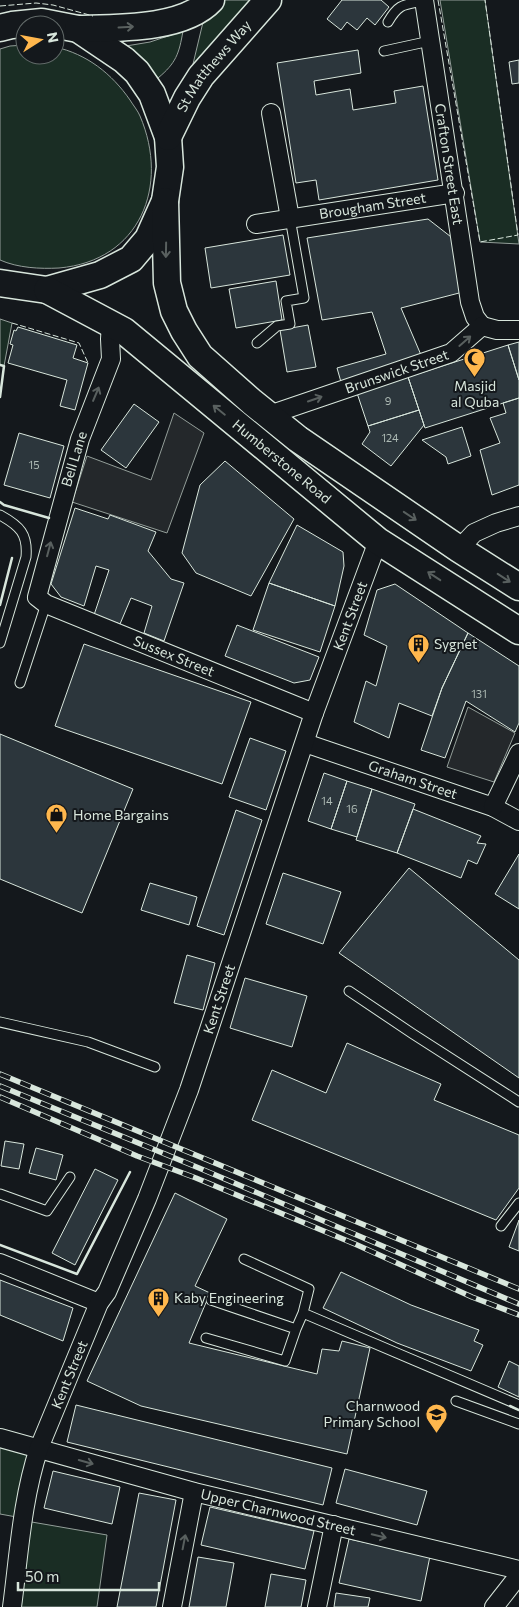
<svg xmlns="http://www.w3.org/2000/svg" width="519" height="1607" viewBox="0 0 519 1607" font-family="Commissioner,sans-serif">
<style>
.green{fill:#1a2d24;stroke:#939e99}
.parking{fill:#24282b;stroke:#939e99}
.building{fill:#2c363c;stroke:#d8e6dc}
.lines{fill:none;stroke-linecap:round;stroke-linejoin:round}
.lane-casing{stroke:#d8e6dc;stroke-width:11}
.street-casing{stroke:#d8e6dc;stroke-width:20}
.primary-casing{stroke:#d8e6dc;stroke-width:29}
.lane{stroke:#14181c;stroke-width:9}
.street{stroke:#14181c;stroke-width:18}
.primary{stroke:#14181c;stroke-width:26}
.rail-casing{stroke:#d8e6dc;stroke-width:5.5}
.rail{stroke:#14181c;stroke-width:4;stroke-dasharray:11;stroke-linecap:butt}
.fence{stroke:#d8e6dc;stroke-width:1;stroke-dasharray:6 2.5;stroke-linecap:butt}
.wall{stroke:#d8e6dc;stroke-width:2.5}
.oneway{stroke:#59605f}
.labels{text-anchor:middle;stroke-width:4;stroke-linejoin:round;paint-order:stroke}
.number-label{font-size:11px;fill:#adbab4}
.street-label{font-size:14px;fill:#d8e6dc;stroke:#14181c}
.poi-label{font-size:14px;fill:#d8e6dc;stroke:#14181c;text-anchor:start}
</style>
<rect width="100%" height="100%" fill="#14181c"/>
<path class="green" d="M223 0H255L193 64 204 18Z
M440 0H485L519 244 480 242Z
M183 31C179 54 176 63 158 78L138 55 126 46 150 42Z
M25 45V55H55V47C87 54 112 74 130 100 133 105 138 111 140 116 170 186 140 261 59 268 40 269 18 268 0 260V49L10 46Z
M0 319 12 323 4 366 0 365Z
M0 1440 37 1449 22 1518 0 1514Z
M26 1521 107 1535 97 1607H20Z"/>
<path class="parking" d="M174 413 204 433 167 533 72 502 87 456 151 480Z
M468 707 515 733 494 782 447 767Z"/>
<path class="building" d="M342 0H381L389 7 375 25 367 18 357 30 347 22 341 30 327 19Z
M358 50 361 73 314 81 316 95 350 89 353 110 396 103 394 91 423 86 438 180 319 200 316 180 296 183 277 63Z
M519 60V83L512 84 509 62Z
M428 219 455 240 463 292 401 308 421 355 341 382 337 368 386 354 372 312 322 320 307 238Z
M283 235 290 275 211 288 205 248Z
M276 281 282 320 236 328 229 289Z
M308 325 316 367 287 372 280 330Z
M18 327 77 345 73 358 88 363 75 410 60 406 67 380 8 363 13 345 10 344 14 330 16 331Z
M519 342V380L508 345Z
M508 345 519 380V398L425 428 408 377Z
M408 377 419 410 368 426 357 393Z
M519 398V485L492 495 480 450 500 443 490 418 506 413 503 403Z
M134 404 159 422 126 468 101 450Z
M419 410 424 425 391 466 362 444 370 432 368 426Z
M462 427 471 456 448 464 446 457 422 440Z
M19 433 64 446 50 498 4 485Z
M225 461 294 519 251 596 196 573 182 553 200 485Z
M75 508 108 519 110 515 156 532 148 551 171 579 184 583 164 641 144 633 152 606 131 598 120 624 94 615 109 570 96 566 84 606 61 597 51 584Z
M297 525 343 552 344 566 335 606 269 583Z
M269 583 335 606 320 652 253 630Z
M395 584 468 633 442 688 432 716 399 703 389 738 354 722 366 681 376 686 387 646 364 635 377 590Z
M237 625 319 657 310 680 294 683 225 656Z
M468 633 519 666V723L515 732 466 701 445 758 421 750 442 688Z
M84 644 251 702 222 784 55 726Z
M0 734 133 789 82 913 0 879Z
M250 738 286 751 266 810 229 797Z
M324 773 347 781 331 829 308 821Z
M347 781 372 789 357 837 331 829Z
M372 789 415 804 397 853 356 840Z
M413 809 481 836 477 843 486 844 477 864 468 860 461 878 397 853Z
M236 810 262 820 224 935 197 926Z
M519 854V909L495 894Z
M409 868 519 960V1078L339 953Z
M283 873 341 892 323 944 266 924Z
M150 883 197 897 189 925 141 910Z
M187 955 215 963 203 1010 174 1003Z
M245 978 307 996 292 1047 230 1028Z
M347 1043 441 1084 434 1100 519 1135V1188L496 1220 252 1120 272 1070 326 1093Z
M5 1141 24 1144 19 1169 1 1166Z
M36 1148 63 1155 56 1180 29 1173Z
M95 1169 118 1180 75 1265 52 1253Z
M175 1193 227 1219 195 1286 210 1293 189 1343 317 1374 322 1349 339 1351 342 1341 370 1348 347 1454 141 1406 87 1381Z
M519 1220V1251L509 1247Z
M341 1272 411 1305 479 1330 474 1341 483 1345 471 1371 397 1343 323 1308Z
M0 1280 73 1308 63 1341 0 1315Z
M509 1361 519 1366V1397L498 1387Z
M76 1405 332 1468 323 1505 67 1442Z
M345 1469 427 1491 417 1525 336 1503Z
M53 1471 120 1487 112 1524 44 1508Z
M139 1493 176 1500 156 1607H117Z
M210 1507 314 1531 305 1569 201 1545Z
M349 1539 430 1556 421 1601 339 1583Z
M198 1557 234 1563 226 1607H189Z
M271 1574 306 1580 301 1607H265Z
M336 1593 370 1598 368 1607H334Z"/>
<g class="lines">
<defs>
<path id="lane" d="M388 22C399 3 404 5 424 1
M384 51 430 41
M257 343 277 326 290 324 286 301 304 298 290 218
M0 515C20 526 28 534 26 557L0 643
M20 683 46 604
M349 991 413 1034 519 1102
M0 1022 88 1042 155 1067
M0 1194 47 1211 70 1177
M501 1226 519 1203
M244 1259 309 1289 303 1313 519 1405
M211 1300 296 1329
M206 1338 285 1361 296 1329 303 1313
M456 1401 519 1424"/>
<g id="street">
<path id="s1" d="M424 0 470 302 475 317 482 326"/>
<path d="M271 113 290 218"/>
<path id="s2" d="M256 224 455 193"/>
<path id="s3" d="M111 323 110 339 111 359 80 439 37 597 46 604 314 713"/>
<path d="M482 326 497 330H519"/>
<path id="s4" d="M269 415 451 353 482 326"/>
<path d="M459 549 474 533 496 523 519 516"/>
<path id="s5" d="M305 743 493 807 519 821"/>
<path d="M493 807 519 753"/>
<path d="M0 1263 99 1303"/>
<path id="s6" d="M0 1438 194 1492 519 1570"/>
<path id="s7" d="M12 1607C19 1554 22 1499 39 1448L99 1303 107 1292 147 1199 189 1090 314 713 378 541"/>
<path d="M172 1607 194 1492"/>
<path d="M317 1607 334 1525"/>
<path d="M494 1607 519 1575"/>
</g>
<g id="primary">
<path d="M0 28 12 25 42 22 78 29 124 60 137 72 152 94 168 137 170 167 165 201 148 239 131 259 100 275 47 290 0 283"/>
<path d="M78 29C116 28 183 30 211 0"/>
<path id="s8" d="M168 137 187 98 201 76 268 0"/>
<path d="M165 201 167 283 174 311 184 331 200 356 252 402 298 439 459 549 519 587"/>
<path id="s9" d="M47 290 124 331 378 541 519 631"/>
</g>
</defs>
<use href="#lane" class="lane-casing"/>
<use href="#street" class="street-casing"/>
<use href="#primary" class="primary-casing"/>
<use href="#lane" class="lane"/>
<use href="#street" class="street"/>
<use href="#primary" class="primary"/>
<defs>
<path id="rail" d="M0 1074 519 1289
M0 1086 199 1168 519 1304
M0 1097 137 1156 196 1178 355 1244 472 1297 519 1315"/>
</defs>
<use href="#rail" class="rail-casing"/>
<use href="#rail" class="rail"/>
<path class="fence" d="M438 0 480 242 518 235 485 0
M0 6 36 3 53 5 93 16
M12 323 79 343 88 363"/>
<path class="wall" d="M0 365 4 366 0 397
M0 502 4 505 49 518
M0 605 12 558
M0 1245 77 1274 130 1172
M510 1406 519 1410"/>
</g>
<defs><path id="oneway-shaft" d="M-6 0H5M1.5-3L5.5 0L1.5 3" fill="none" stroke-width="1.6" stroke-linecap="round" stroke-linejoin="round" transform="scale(1.25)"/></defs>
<g class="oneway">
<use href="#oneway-shaft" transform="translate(126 27) rotate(-3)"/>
<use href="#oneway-shaft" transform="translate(166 250) rotate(91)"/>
<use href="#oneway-shaft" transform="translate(465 341) rotate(-41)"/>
<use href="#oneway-shaft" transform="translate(96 394) rotate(-67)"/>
<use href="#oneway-shaft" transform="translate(315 399) rotate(-19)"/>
<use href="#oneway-shaft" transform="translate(219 410) rotate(-141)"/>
<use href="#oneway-shaft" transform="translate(410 516) rotate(34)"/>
<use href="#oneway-shaft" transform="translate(49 549) rotate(-75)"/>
<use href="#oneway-shaft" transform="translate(434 576) rotate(-147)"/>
<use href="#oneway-shaft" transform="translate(504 578) rotate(33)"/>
<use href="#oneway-shaft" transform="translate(86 1462) rotate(16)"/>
<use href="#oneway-shaft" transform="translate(379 1536) rotate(14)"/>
<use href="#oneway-shaft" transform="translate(184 1542) rotate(-79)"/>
</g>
<defs>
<symbol id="mosque-pin" viewBox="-11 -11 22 30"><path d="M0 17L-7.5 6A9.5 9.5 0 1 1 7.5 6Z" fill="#ffb74d" stroke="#14181c"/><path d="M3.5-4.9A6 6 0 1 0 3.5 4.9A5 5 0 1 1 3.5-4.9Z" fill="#111"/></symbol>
<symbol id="building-pin" viewBox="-11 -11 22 30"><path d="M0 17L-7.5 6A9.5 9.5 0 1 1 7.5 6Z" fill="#ffb74d" stroke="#14181c"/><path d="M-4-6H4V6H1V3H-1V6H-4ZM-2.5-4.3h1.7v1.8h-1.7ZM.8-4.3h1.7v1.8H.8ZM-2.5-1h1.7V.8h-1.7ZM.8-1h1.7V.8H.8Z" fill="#111"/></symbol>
<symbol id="shop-pin" viewBox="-11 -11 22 30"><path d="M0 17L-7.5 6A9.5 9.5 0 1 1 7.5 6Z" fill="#ffb74d" stroke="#14181c"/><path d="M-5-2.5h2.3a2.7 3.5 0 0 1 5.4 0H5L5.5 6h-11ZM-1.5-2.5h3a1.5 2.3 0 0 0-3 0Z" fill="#111"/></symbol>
<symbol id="school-pin" viewBox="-11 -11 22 30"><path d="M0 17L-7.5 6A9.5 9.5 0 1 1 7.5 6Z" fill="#ffb74d" stroke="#14181c"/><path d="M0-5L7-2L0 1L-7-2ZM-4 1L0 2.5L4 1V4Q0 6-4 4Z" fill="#111"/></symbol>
</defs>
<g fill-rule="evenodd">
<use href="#mosque-pin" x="462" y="346" width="25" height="34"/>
<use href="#building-pin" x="406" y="632" width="25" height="34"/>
<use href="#shop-pin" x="44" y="802" width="25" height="34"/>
<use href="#building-pin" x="146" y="1286" width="25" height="34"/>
<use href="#school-pin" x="424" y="1402" width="25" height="34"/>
</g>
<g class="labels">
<g class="number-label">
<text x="388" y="405">9</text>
<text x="390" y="442">124</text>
<text x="34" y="469">15</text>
<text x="479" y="698">131</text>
<text x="327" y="805">14</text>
<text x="352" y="813">16</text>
</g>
<g class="street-label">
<text dy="5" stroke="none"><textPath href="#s8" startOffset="85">St Matthews Way</textPath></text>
<text dy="5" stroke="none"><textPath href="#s1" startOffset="166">Crafton Street East</textPath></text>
<text dy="5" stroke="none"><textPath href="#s2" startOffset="118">Brougham Street</textPath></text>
<text dy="5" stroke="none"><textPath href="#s4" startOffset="135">Brunswick Street</textPath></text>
<text transform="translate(74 459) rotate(-73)" y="5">Bell Lane</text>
<text dy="5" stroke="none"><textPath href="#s9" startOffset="292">Humberstone Road</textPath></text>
<text dy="5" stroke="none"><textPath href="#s7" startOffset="1051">Kent Street</textPath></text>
<text dy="5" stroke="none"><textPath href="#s3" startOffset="435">Sussex Street</textPath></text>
<text dy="5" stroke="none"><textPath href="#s5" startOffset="114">Graham Street</textPath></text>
<text dy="5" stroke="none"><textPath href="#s7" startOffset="646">Kent Street</textPath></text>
<text dy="5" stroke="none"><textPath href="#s7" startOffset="241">Kent Street</textPath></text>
<text dy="5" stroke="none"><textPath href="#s6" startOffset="288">Upper Charnwood Street</textPath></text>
</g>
<g class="poi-label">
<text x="475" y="391" text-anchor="middle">Masjid<tspan x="475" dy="16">al Quba</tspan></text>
<text x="434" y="649">Sygnet</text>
<text x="73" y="820">Home Bargains</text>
<text x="174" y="1303">Kaby Engineering</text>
<text x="420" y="1411" text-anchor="end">Charnwood<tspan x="420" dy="16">Primary School</tspan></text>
</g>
</g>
<g transform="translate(40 40) rotate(79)"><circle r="24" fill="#14181c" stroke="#626a69"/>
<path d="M0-4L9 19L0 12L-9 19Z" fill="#ffb74d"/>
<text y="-8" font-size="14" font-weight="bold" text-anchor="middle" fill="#d8e6dc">N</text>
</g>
<path d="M18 1582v8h141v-8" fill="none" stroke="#d8e6dc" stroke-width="2.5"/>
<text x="25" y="1582" font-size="15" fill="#d8e6dc" stroke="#14181c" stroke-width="4" paint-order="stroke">50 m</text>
</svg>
